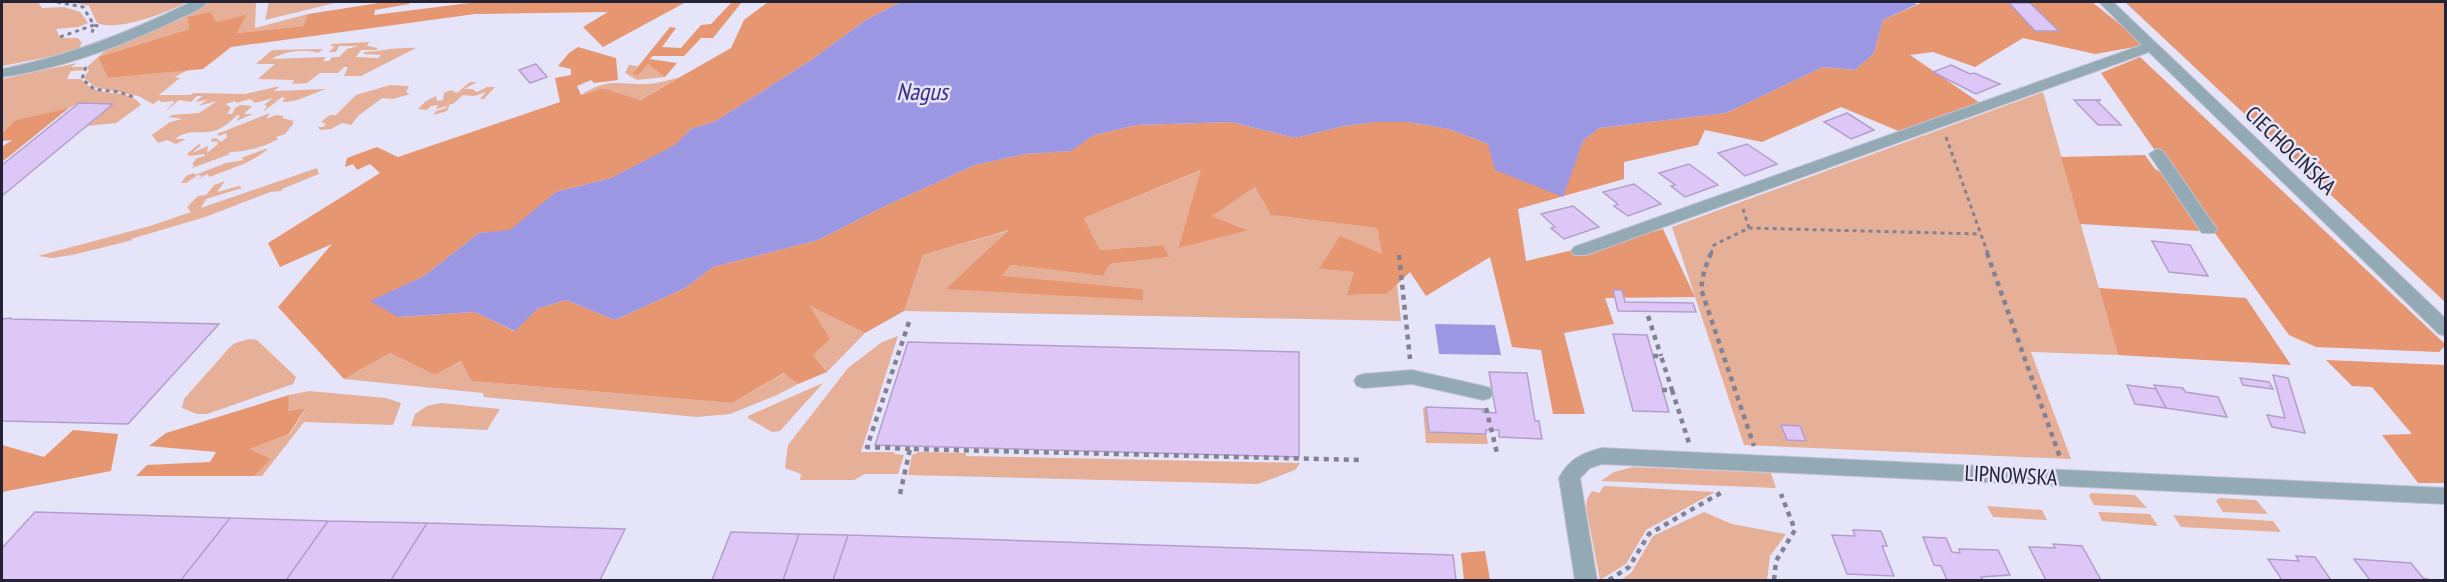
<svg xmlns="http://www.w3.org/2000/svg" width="2447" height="582" viewBox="0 0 2447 582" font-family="'PT Sans Narrow',sans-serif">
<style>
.green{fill:#e5b097}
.forest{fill:#e69670}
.water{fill:#9c97e3}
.building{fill:#ddc7f6;stroke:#b39ecb;stroke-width:1.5}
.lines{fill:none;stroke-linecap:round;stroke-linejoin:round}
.minor-casing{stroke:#c2c1d6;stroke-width:2}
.path-far1{stroke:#838295;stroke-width:3;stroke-dasharray:4 4;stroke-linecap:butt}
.path{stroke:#838295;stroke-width:4.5;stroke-dasharray:5 5;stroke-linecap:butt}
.minor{fill:#93aab5;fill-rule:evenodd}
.labels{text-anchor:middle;stroke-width:5;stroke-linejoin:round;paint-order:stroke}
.street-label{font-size:22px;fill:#242335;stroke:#e5e4f9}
.water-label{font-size:24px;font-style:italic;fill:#3f2e86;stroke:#e5e4f9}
</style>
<rect width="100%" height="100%" fill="#e5e4f9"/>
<path class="green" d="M2 2H38L42 8 64 7 80 12 88 23 78 27 56 29 60 38H78L82 43 77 50 68 53 2 66Z
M71 2H188C167 12 120 32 97 23L89 6Z
M208 2H256L255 28 308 14 305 26 236 33 245 16 189 29 98 57 108 78 188 70 175 77 180 78 159 95H190L194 93 245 94 280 86 274 91 326 89C315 92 297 103 282 102L285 98 282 97 263 112 267 106 264 105 273 98 255 103 250 99 236 103 235 101 226 104 231 108 227 114H232L235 108 240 105 252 106 244 114H253L236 121 240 116 237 115C231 122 218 132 208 132 195 133 186 130 175 139H186L176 144 167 140 158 143 152 135 170 122 182 119 169 117 172 115 199 113 217 101 198 106 207 100 195 102 202 96H197L191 102 179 100 165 112 175 101 161 102 159 100 153 104 138 96 95 87 84 78 89 70 87 67 108 48Z
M269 2H339L265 20Z
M369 42 367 46 378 48 376 50H361L356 57 378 58 381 55 363 54 365 52C383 51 398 47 416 48L361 76H344L348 67H344L338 73H320L307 83 292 84 294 80 258 79 275 64H256L272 50 323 49 318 53C305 48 282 52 272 59L326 57 323 61H329L332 57H339L347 49 358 46H339L336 52H329L335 46H330L332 44Z
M77 63 71 67H85L86 70 71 71 67 79H81C84 82 88 86 92 88 106 96 130 89 141 105L116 123 86 126 112 104 79 103 69 108 15 120 2 133V79Z
M648 64 665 77 637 80 625 73 629 65 638 66 632 74Z
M680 77 639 100 603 88 581 95C609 77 618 85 648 84 659 83 670 80 680 77Z
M470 82H477L464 89H472L477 92 487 87H495L484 99H480L486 92 474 96 463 95 453 104H450L447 111 433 115 436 111 446 108 447 106 436 109 438 105 431 106 427 110 418 109 426 101 436 96 437 101 443 100 444 93 451 90 457 93Z
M390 85 409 86 406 92 410 94 393 99 382 98 358 116 351 125 342 123 331 129 320 130 318 127H323L326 124 321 122 330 115H336L356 95Z
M2043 92 2118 355 2031 352 2071 459 1744 445 1672 227Z
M270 113 266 119 276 115 284 116 282 118 294 121 292 123H294L285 134 276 137 278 139C270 144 253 150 242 151 237 152 233 151 228 153L230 154 192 168 194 165 192 164 197 158 205 156 204 154 190 156 187 154 199 144 201 145 192 153 208 146 207 153 218 144 217 141 212 142 211 139 216 138 221 142 227 137 226 133 219 136 217 134Z
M265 149H268C250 164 231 168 210 177L207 174 197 180 202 176 198 175 186 183H181L186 176 194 173 195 175 226 163 244 160 241 158Z
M317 168 319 174 282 189 281 191 270 192 205 217 131 239 133 240 72 255 52 258 38 256 150 226 191 212 187 207 198 196 206 195 214 185 225 181 217 192 239 186 242 188 206 199 201 208Z
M1202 170 1178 247 1247 229 1211 216 1255 187 1272 215 1377 228 1382 254 1320 269 1354 272 1348 295 1387 294 1397 284 1401 321 904 311 923 255 1011 230 947 289H1143L1001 277 1011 265 1103 276 1110 264 1168 257 1163 245 1100 250 1084 218Z
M808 304 865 333 827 372 813 355Z
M898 336 861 452H895L894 454 904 455 898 474H865L854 480H800L801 474 785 468 788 445 848 368 882 342Z
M250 339 257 340 296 377 293 384 207 414H197L182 408 184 399 230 347 235 343Z
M390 353 435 375 462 361 473 381 732 403 785 373 798 384 777 395 730 414 697 417 484 397 483 393 344 379Z
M823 383 780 431 772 432 748 418V416Z
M309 391 386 398 401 403 393 425 304 422 262 476H254L270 459 248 449 290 434 305 410 287 411 289 395Z
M441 403 500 409 487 430 411 426 415 414 427 406Z
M1426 407 1429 432 1486 434 1488 444 1426 443 1423 408Z
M919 452 966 453V456L1300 463 1295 470 1258 484 908 475 912 455Z
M1633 467 1771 473 1776 488 1601 481 1614 472Z
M1604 486H1605L1715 492 1646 530 1626 564 1600 580 1586 507 1587 499 1592 491 1599 493Z
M2091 493 2135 495 2147 508 2094 505 2089 496Z
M2219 498 2256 500 2268 514 2223 512 2216 501Z
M1987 506 2042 510 2047 520 1993 517Z
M1704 512 1732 524 1786 534 1770 556 1767 580H1621L1631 573 1653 536Z
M2098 512 2150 514 2158 526 2102 521Z
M2173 515 2273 521 2281 532 2181 527Z"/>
<path class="forest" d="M385 2H411L409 4 375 10 374 15 477 2H686L603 47 583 27 608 12 475 14 231 47 203 69 108 78 98 57 189 29 188 17 210 12 216 22 246 15 237 33 304 26 308 14Z
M732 2H742L713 38H701L684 56H653L649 59 677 63 665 77 648 64 638 75 632 74 670 27 676 28 662 47 681 48 701 25 711 24Z
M768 2H901L866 20 814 58 716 121 691 129 676 145 611 178 556 192 510 231 479 233 424 276 371 301 399 317 475 312 514 331 537 309 566 300 615 320 685 288 713 267 818 240 885 206 975 165 1025 154 1070 151 1094 135 1137 125 1231 122 1295 138 1344 126 1375 122H1408L1449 129 1488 144 1562 196 1583 141 1599 128 1726 113 1823 67 1855 70 1874 53 1883 20 1923 2H2092L2146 45 2095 54 2023 38 1975 67 1933 52 1910 55 1980 103 1901 132 1841 107 1762 142 1705 130 1698 145 1624 162V179L1518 209 1526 261 1663 229 1695 297 1605 298 1614 324 1564 333 1585 414H1553L1541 350 1512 347 1490 257 1426 296 1410 272 1387 294 1347 295 1354 272 1319 269 1340 236 1382 254 1377 228 1271 215 1255 187 1212 216 1248 230 1178 248 1201 170 1084 218 1100 250 1163 245 1169 257 1110 264 1103 276 1011 265 1002 276 1143 289V300L946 289 1009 230 923 255 904 311 865 333 809 305 830 339 813 355 827 372 798 384 784 373 732 403 472 381 461 361 435 375 390 353 344 379 278 307 332 244 280 267 268 243 380 173 370 164 357 170 353 164 345 167 347 158 377 147 398 157 560 102 555 78 571 75V69L558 66 569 53 578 47 616 58 618 80 594 83 591 80 577 86 581 95 603 88 640 100 731 48 744 20Z
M2125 2H2445V302Z
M2140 57 2445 344V346L2439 352 2316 347 2289 335 2158 155 2101 73Z
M69 108 2 162V147L12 140 2 141V133L15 120Z
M2145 155 2155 169 2168 177 2200 231 2080 224 2061 157Z
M2099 288 2246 298 2291 365 2118 355Z
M2326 360 2445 365V483H2418L2382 435 2412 434 2372 387 2352 386Z
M289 395 288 411 305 409 289 434 249 449 271 459 254 476H136L147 465 210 462 216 452 149 446 166 433Z
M73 430 118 434 111 471 2 492V445L44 457Z
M1485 551 1490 580H1464L1461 553Z"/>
<path class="water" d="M901 2H1911L1917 4 1883 20 1874 53 1855 70 1823 67 1726 113 1599 128 1583 141 1563 197 1495 170 1488 144 1449 129 1408 122H1375L1344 126 1295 138 1231 122 1137 125 1094 135 1071 151 1025 154 975 165 885 206 818 240 713 267 685 288 615 320 566 300 537 309 515 331 475 312 398 317 370 301 424 276 479 233 510 230 556 192 611 178 675 145 691 129 716 121 814 58 866 20Z
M1435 324 1495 325 1501 355 1439 354Z"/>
<path class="building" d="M2009 3H2030L2059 31H2035Z
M536 64 547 77 530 83 519 70Z
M1951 65 1970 74 1974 73 2000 84 1976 94 1933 72Z
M2074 100H2101L2097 101 2121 125H2098Z
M79 103 113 104 2 196V165Z
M1847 113 1874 130 1851 139 1824 122Z
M1747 144 1777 164 1745 176 1718 153Z
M1689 164 1718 185 1685 197 1671 186 1675 185 1659 173Z
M1634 184 1661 204 1628 216 1614 206 1618 204 1603 192Z
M1573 206 1599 227 1564 239 1551 228 1555 227 1541 214Z
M2152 241 2190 245 2208 276 2169 272Z
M1613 290H1622L1625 302 1693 303 1696 312 1618 311Z
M11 318V319L219 324 128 424 2 421V319Z
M1613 334 1647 335 1669 412 1633 411Z
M908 342 1299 352V457L875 445Z
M1489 372 1527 373 1535 421H1539L1542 439 1499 437V430H1486V434L1429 432 1426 407 1483 409V412L1496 413Z
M2273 375 2288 378 2305 433 2272 427 2267 415 2285 418Z
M2240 378 2269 382 2273 389 2243 385Z
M2127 385 2156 389 2166 408 2135 404Z
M2154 385 2183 388 2185 392 2218 397 2227 417 2166 408Z
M1781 425 1800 426 1806 441 1787 440Z
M35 512 230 518 181 580H2V548Z
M230 518 328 521 286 580H181Z
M328 521 427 523 391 580H286Z
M427 523 625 529 600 580H391Z
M1853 530 1881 531 1887 546H1882L1894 576 1847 574 1832 535 1855 536Z
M731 532 799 534 783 580H712Z
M799 534 848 535 833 580H783Z
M848 535 1453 555 1456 580H833Z
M1923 537 1946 538 1952 552 1960 553 1959 549 1998 550 2010 575 1981 577 1983 580H1947L1941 566 1934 565Z
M2053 544 2082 546 2101 580H2046L2029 547 2055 548Z
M2296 556 2315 557 2331 580H2282L2268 559 2299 561Z
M2354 559 2411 563 2423 578 2431 580H2370Z"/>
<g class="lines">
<defs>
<path id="minor" d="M191 2H208C200 11 183 16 172 22 118 47 61 69 2 77V69C69 56 130 32 191 2Z
M2099 2H2113L2446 319V336L2439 334 2149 52 1586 255H1574L1571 251 1574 247 2142 45Z
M2157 149 2163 151 2214 225 2217 229 2214 233H2202L2149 154Z
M1412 370 1483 386 1490 388 1493 393 1490 398 1483 400 1412 384 1364 388 1357 386 1354 381 1357 376 1364 374Z
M1602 448 2446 488V504L1602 464 1590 468 1580 478 1597 580H1575L1559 478C1569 459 1582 453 1602 448Z"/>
</defs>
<use href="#minor" class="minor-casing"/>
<path class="path-far1" d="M57 2 83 7 94 25 102 27
M60 37 94 25 92 33
M86 67 82 79 94 89 119 92 136 98
M1946 137 1988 254
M1743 209 1749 228
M1711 254 1714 245 1749 228 1980 234"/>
<path class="path" d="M1711 253 1704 271 1701 289 1754 446
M1987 253 2061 460
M1399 255 1410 359
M1648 316 1661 356
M909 322 867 447 910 449
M1653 356H1661L1672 390
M1662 390H1672L1689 443
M1486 408 1497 453
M900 494 910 449 1362 460
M1609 580 1629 567 1649 534 1724 491
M1774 580 1776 561 1795 530 1781 494"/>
<use href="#minor" class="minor"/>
</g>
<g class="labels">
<g class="street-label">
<text transform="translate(2291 150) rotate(44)" y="8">CIECHOCIŃSKA</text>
<text transform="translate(2011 475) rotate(3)" y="8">LIPNOWSKA</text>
</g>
<g class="water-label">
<text x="922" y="100">Nagus</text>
</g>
</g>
<rect width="2447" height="582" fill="none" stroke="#242335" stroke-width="6"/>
</svg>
